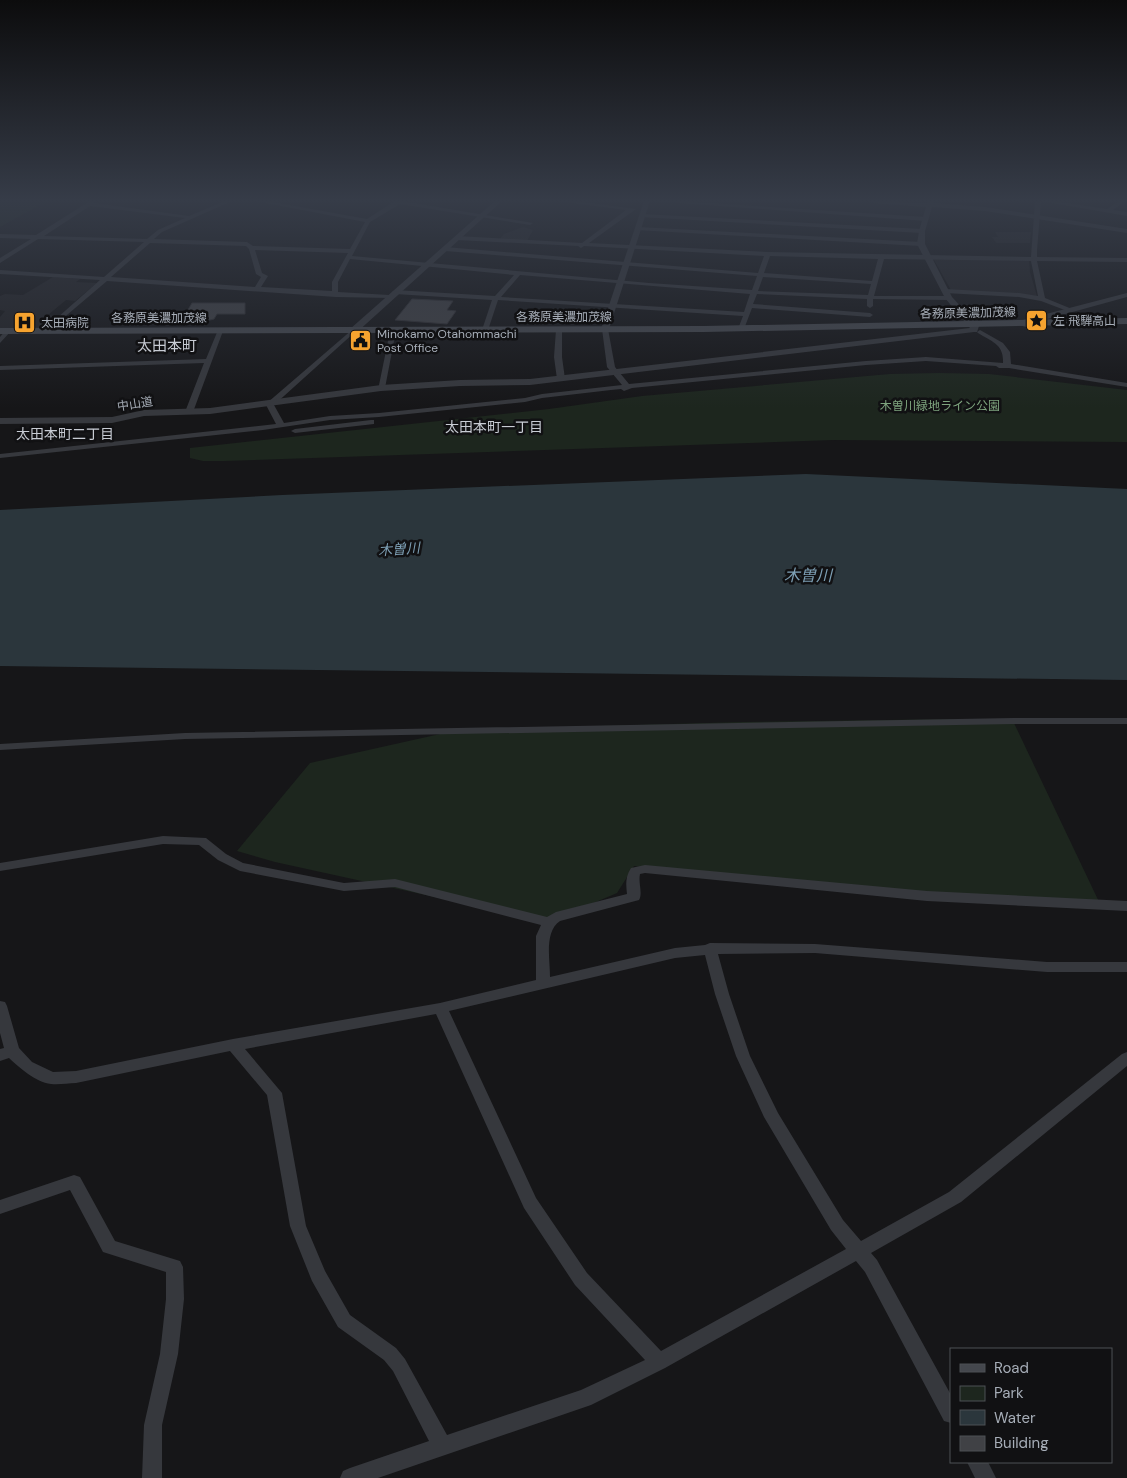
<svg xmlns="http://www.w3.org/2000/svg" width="1127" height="1478" viewBox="0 0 1127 1478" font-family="'DM Sans','Noto Sans JP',sans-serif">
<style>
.built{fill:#222225}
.green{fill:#1d261e}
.water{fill:#2b363c}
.building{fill:#404145;stroke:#303034}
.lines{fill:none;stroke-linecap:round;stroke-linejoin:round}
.minor{fill:#36383d;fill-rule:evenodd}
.tertiary{fill:#36383d;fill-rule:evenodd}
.secondary{fill:#44474d;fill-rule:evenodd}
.labels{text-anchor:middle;stroke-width:5;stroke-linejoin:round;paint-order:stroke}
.far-street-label{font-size:12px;fill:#a7aeb8;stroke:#111113}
.far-poi-label{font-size:12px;fill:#a7aeb8;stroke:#111113;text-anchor:start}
.far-park-label{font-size:12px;fill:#7ea47e;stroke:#111113}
.far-neighbourhood-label{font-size:14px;fill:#c8ccd4;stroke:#111113}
.far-water-label{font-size:14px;font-style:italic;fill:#7d9fb4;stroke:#111113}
.far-quarter-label{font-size:15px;fill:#c8ccd4;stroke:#111113}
.water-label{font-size:16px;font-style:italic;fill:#7d9fb4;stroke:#111113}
</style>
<rect width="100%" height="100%" fill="#161618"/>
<path class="built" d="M523 227 533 230 527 241 500 239 504 234Z
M995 232H1031L1030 243H996L992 237H998Z
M934 260H1029L1030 272 1037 296 951 290Z
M53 277 80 279 76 282 97 283 75 301 66 300 48 315 57 316 47 328H0V317L5 311 0 310V296L5 294 23 295Z"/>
<path class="green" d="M0 201 45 202 0 227Z
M939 373 989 374 1127 390V442L833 440 224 461H203L190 458V448L549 409 642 396 890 374Z
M956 719 1013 721 1101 906 686 872 634 866 617 893 549 922 275 862 237 851 310 763 458 730 742 722Z"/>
<path class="water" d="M806 474 1127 489V680L0 666V510L282 495Z"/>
<path class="building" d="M412 299 453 301 447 310 456 311 447 324 395 320Z
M192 303H245V314H217L214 319 210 320H182Z"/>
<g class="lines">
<path class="minor" d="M90 201H97L94 203 189 216 225 201H232L162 232 154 239 247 242 253 246 350 249 365 222 255 201H267L367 219 395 201H402L533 223 530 225 400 204 370 222 352 256 649 283 752 290 757 276 445 251 442 249 445 247 758 273 764 256 584 246 581 248 578 246 457 240 454 238 457 236 582 243 626 210 557 201H575L636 209 589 243 768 252 1031 257 1035 201H1053L1107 209 1119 201H1125L1113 210 1127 212V216L1041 201 1037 250V257L1127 258V262L1037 261 1045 298 1072 309 1073 310 1070 312 1041 301 1019 297 945 293 942 291 945 289 1019 293 1038 296 1031 261 884 259 874 296H949L952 298 949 300 873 299V306L870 308 867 306V299L757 294 753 304 870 313 873 315 870 317 752 308 744 329 741 331 738 329 743 316 498 300 488 330 485 332 482 330 492 300 395 294 392 292 395 290 495 296 514 275 350 259 338 282V292L389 295 391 296V298L336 297 107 281 61 320 51 332H47L46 331 57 318 100 280 0 274V270L104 277 144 242 38 239 0 263V258L31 239 0 238V234L36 235ZM90 206 185 218 158 230 147 239 44 236ZM150 243 246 246 249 249 256 274 261 277 255 287 111 277ZM255 250 348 253 332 282V291L261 287 268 276 262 273ZM770 256 878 259 872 281 764 273ZM520 275 750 294 744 312 501 297ZM763 277 871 284 868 295 758 291Z
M652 201H679L926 217 929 219 926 221Z
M642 214 922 229 925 231 922 233 640 217Z
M638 227 921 242 924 244 921 246 636 230Z
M605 327 608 329 615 367 629 384 866 361 926 357 1003 363C1004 344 992 342 978 333L977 332 980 330 1003 343 1010 352 1011 364 1127 383V387L1009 368H999L996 366 926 361 866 365 632 388 624 391 621 389 611 390 542 398 525 402 379 417 330 420 263 430 0 458V454L276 424 266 405 267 403 353 329 355 330V332L274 405 284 423 330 416 379 413 525 398 542 394 622 385 607 367 602 329Z
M559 328 562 330V357L565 379 561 381 557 379 554 357 556 330Z
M397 329 402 330 394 341 385 388 378 390 388 341Z
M6 330 11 331 0 343V337Z
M218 330 223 331 193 412 189 414 185 412 204 363 0 370V366L206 359Z
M371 420H374V424L295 433 291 431 295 429Z
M1013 718H1127V724H1013L185 739 0 750V744L185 733Z
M163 836 206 838 226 854 243 863 344 883 395 879 547 917 556 912 627 894C626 885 625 877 631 868L645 865 927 891 1127 901V911L927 901 645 873 640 874C638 883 643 893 639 900L560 921C544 932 550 959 550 977L675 948 705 945 710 943 815 944 1047 962H1127V972H1047L815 953 718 954 729 994 750 1056 778 1113 843 1220 861 1241 949 1192 1122 1054 1127 1052V1066L961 1202 871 1253 877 1260 951 1395V1423L944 1421 865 1272 856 1261 665 1368 591 1405 378 1478H340L343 1471 350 1468 429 1441 393 1371 384 1360 338 1327 312 1281 290 1226 267 1095 230 1051 76 1083C68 1083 59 1085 51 1084 35 1082 20 1068 9 1058L0 1061V1049L4 1048 0 1033V1001L5 1002 7 1006 19 1048 32 1062 53 1072 76 1071 233 1039 440 1003 536 980V936L541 925 395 887 344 891 240 871 218 860 199 845 163 844 0 871V863ZM705 955 715 994 736 1056 764 1117 831 1230 846 1249 661 1351 587 1273 536 1198 449 1011 675 958ZM436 1014 524 1208 575 1285 645 1360 581 1390 447 1435 405 1359 396 1348 350 1315 325 1271 306 1226 282 1093 245 1049Z
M74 1175 80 1177 115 1241 180 1261 183 1267 184 1299 178 1354 162 1425V1478H142L144 1425 160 1354 166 1299V1272L103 1252 70 1190 0 1214V1200Z
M967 1462H988L996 1478H975Z"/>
<path class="tertiary" d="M495 201H502L356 333H350V329Z
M644 201H650L609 329 602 331 601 329Z
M870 201 927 203 928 201H934V203L985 207 1127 229V233L985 211 932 207 925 231V244L952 297 979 326 977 332H974L530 385 460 386 381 391 210 414 144 416 112 423 0 424V418L112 417 144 410 210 408 381 385 460 380 530 379 970 328 945 298 917 244 919 231 926 207 873 203Z
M1127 293V297L1029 324 1026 327 1019 325 1023 320Z"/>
<path class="secondary" d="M1127 318V324L704 332 0 334V328L704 326Z"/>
</g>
<linearGradient id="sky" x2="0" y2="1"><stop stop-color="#0c0c0d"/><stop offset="0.49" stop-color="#363c48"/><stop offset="1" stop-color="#363c48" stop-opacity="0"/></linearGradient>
<rect width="1127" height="408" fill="url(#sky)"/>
<defs>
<symbol id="sight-square" viewBox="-11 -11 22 22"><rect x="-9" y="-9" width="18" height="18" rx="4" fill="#f6a32f" stroke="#111113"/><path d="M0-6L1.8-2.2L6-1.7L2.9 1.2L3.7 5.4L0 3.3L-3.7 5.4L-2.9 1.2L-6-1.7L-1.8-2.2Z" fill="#111"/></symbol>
<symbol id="hospital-square" viewBox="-11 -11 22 22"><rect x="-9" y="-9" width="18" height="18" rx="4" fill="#f6a32f" stroke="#111113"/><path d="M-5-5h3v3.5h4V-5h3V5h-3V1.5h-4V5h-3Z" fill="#111"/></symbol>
<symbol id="civic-square" viewBox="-11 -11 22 22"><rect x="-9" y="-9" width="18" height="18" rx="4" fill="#f6a32f" stroke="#111113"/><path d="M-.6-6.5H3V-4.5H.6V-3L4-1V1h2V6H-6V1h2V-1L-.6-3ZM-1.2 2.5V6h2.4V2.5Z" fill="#111"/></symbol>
</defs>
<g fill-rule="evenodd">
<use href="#sight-square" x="1024" y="308" width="25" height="25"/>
<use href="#hospital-square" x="12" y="310" width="25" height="25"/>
<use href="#civic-square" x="348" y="328" width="25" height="25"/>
</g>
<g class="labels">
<g class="far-street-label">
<text transform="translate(968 313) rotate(-1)" y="4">各務原美濃加茂線</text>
<text x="564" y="321">各務原美濃加茂線</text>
<text x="159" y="322">各務原美濃加茂線</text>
<text transform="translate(135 404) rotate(-9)" y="4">中山道</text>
</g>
<g class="far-poi-label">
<text x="1053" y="325">左 飛騨高山</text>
<text x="41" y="327">太田病院</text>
<text x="377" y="338">Minokamo Otahommachi<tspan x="377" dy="14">Post Office</tspan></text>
</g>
<g class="far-park-label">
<text x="940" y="410">木曽川緑地ライン公園</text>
</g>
<g class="far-neighbourhood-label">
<text x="494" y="432">太田本町一丁目</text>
<text x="65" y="439">太田本町二丁目</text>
</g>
<g class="far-water-label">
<text transform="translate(399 549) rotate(-4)" y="5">木曽川</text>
</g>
<g class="far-quarter-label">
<text x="167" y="351">太田本町</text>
</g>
<g class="water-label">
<text x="808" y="581">木曽川</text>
</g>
</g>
<rect x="950" y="1348" width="162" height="115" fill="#111113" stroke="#4d5055"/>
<rect x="960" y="1364" width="25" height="8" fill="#44474d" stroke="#4d5055"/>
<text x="994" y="1373" font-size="15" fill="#a7aeb8">Road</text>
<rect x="960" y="1386" width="25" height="15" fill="#1d261e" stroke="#4d5055"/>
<text x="994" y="1398" font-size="15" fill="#a7aeb8">Park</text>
<rect x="960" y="1410" width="25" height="15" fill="#2b363c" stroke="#4d5055"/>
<text x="994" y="1423" font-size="15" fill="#a7aeb8">Water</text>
<rect x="960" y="1436" width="25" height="15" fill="#404145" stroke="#4d5055"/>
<text x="994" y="1448" font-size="15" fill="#a7aeb8">Building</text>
</svg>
